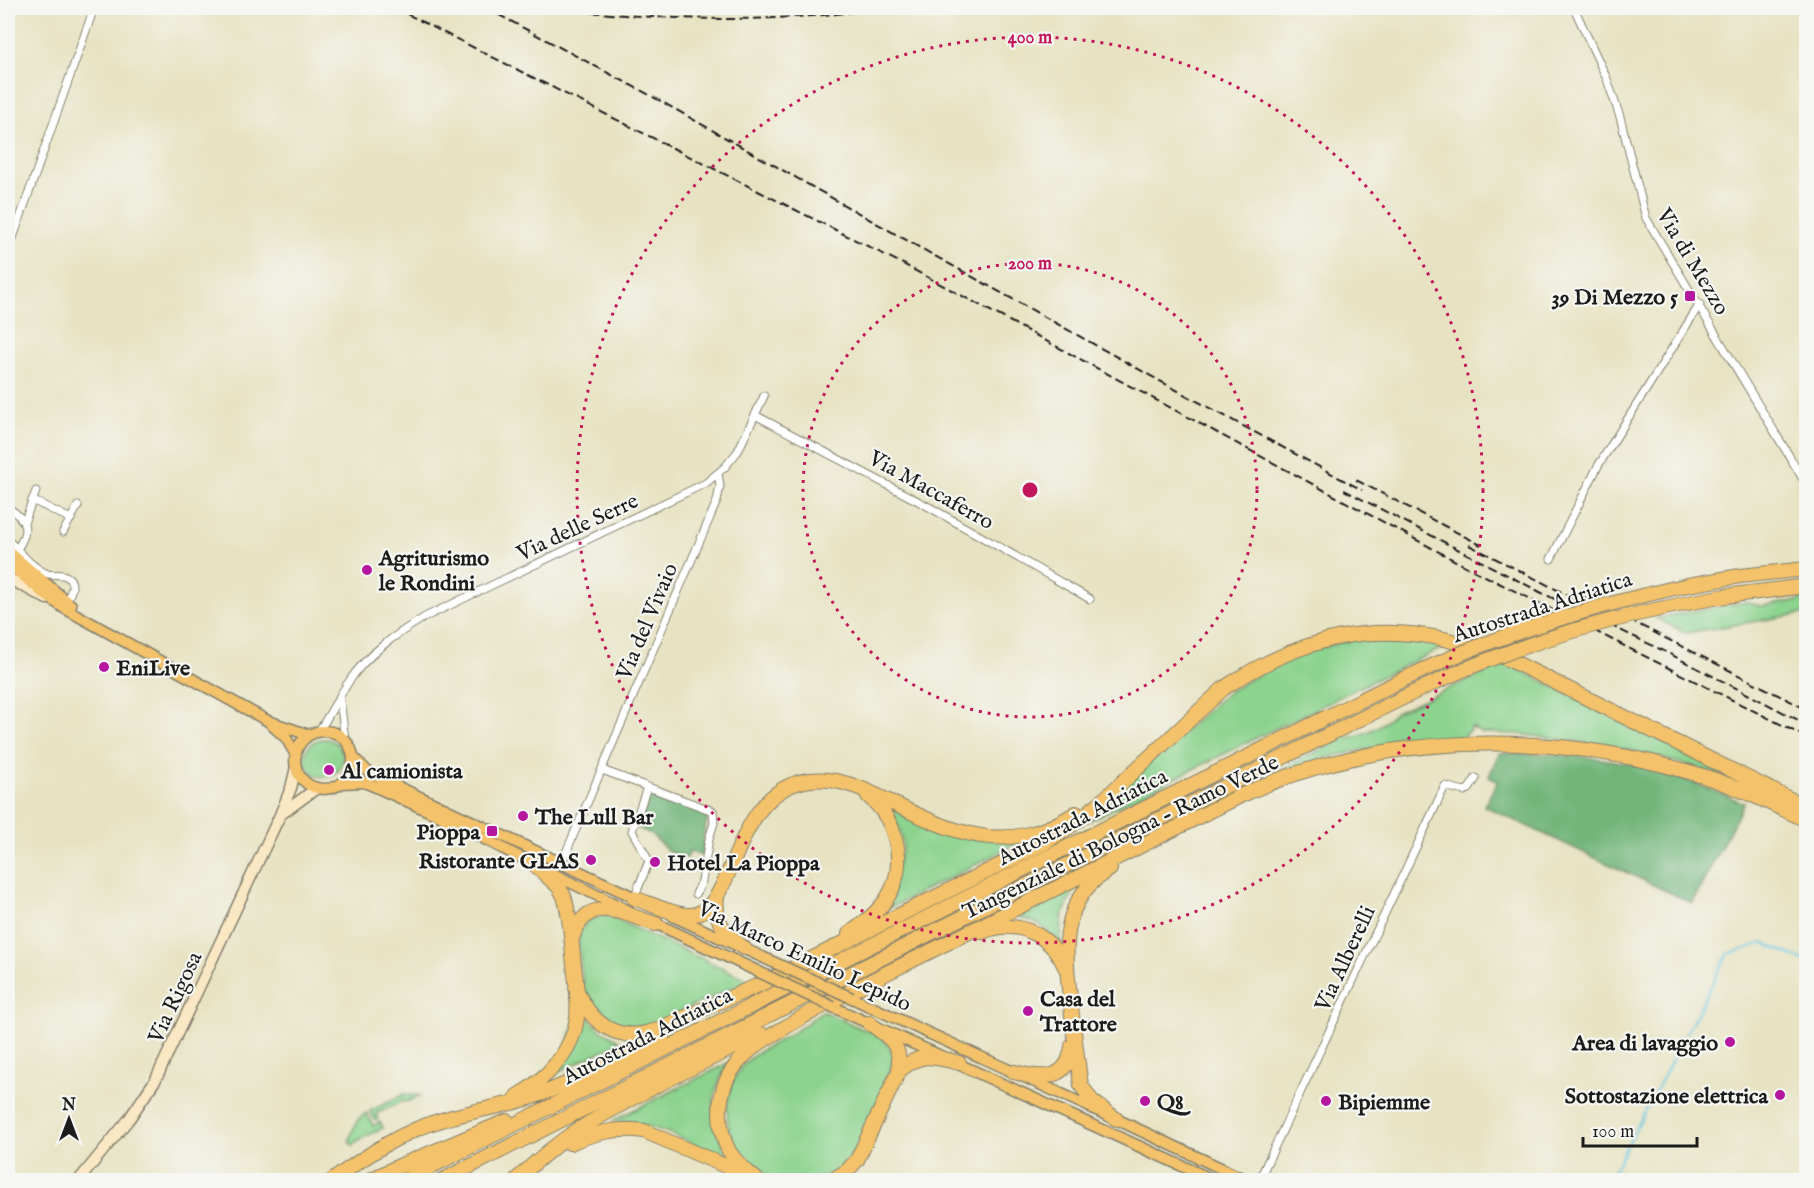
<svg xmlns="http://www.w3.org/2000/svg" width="1814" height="1188" viewBox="0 0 1814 1188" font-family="'IM FELL English',serif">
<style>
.green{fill:#8cd38e;stroke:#547855;stroke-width:1.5}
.forest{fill:#71b579;stroke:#46684a;stroke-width:1.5}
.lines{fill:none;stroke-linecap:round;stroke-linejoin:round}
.stream{stroke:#61c6df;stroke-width:2}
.street-casing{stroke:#827f6e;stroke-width:9}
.secondary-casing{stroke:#827f6e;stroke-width:13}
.primary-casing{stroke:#827f6e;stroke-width:13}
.highway-casing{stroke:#827f6e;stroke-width:16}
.street{stroke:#fff;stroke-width:7}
.secondary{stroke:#fae7c3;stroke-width:10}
.primary{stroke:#f3c26a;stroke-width:10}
.highway{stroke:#f3c26a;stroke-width:14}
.rail{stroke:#1c1c1c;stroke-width:2;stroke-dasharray:9 4.5;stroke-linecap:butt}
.primary-bridge-casing{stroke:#827f6e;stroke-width:13;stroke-linecap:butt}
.highway-bridge-casing{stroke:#827f6e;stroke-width:16;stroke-linecap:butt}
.primary-bridge{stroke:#f3c26a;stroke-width:10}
.highway-bridge{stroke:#f3c26a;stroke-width:14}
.ring{fill:none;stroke:#c2185b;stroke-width:3;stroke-dasharray:3 6}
.poi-dot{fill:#b5179e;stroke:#f6f6f2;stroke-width:2}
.labels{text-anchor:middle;stroke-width:4.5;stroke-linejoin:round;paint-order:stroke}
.street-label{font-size:22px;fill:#1c1c1c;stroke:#f6f6f2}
.poi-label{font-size:22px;font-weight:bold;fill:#1c1c1c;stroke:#f6f6f2;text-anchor:start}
.centre{fill:#c2185b;stroke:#f6f6f2;stroke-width:3}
.ring-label{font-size:18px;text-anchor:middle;font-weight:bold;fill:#c2185b;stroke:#f6f6f2;stroke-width:4.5;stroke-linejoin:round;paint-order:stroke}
</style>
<rect width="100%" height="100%" fill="#f6f6f2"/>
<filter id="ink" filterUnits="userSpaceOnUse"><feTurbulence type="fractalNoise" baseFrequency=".0167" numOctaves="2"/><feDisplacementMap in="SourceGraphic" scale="12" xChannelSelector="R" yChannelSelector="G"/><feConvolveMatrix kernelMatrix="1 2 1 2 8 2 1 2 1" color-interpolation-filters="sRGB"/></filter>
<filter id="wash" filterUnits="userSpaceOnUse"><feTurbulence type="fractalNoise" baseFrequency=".008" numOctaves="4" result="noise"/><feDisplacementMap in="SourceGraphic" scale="24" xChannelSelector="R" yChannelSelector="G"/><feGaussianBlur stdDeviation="1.35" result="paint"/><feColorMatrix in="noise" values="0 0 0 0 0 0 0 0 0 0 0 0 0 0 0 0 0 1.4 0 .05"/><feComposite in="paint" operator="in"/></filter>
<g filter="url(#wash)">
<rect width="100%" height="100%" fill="#e7e2c1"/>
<path class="green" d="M1806 597V613L1686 633 1656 618 1745 602 1761 606 1797 601Z
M1367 636 1453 643 1366 684 1090 820 1088 818 1228 692 1291 655Z
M1506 663 1763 791 1735 779 1659 757 1604 745 1519 734 1482 733 1472 727 1462 738 1372 748 1326 758 1275 772 1344 738C1364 736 1382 726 1396 712Z
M305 758a19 19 0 1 1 38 0a19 19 0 1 1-38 0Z
M886 804 941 829 1026 839 882 912 903 847 900 830 893 814Z
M1075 887 1062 917 1061 943 1039 924 1020 918 1019 914Z
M606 915 749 980 650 1026C624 1031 596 1021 586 993 580 977 580 951 578 933L589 920Z
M580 1009 601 1030 619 1040V1043L556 1073Z
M822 1011 865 1030C881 1031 888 1044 894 1057 890 1076 881 1094 873 1112 865 1130 859 1150 844 1163 832 1175 816 1180 799 1180 791 1180 783 1181 776 1179 731 1168 714 1110 738 1072 752 1050 777 1044 797 1030 806 1025 814 1017 822 1011Z
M728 1063C705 1106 711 1118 730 1161 691 1143 655 1122 612 1121Z
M404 1094 422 1096 405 1102 403 1101 376 1114 378 1119 375 1121 370 1111Z
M367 1113 373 1126 380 1122 383 1128 359 1140 353 1145 349 1142C354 1130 354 1119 367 1113Z"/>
<path class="forest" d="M1499 753C1545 754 1592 755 1636 765 1673 774 1709 788 1744 803L1692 903 1484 806 1498 781 1489 776Z
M651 792 709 813 704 833 703 856 690 851 687 858 669 852 651 834 638 828Z"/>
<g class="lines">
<path class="stream" d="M1609 1180 1728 954 1763 943 1806 961"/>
</g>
</g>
<g filter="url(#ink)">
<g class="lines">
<defs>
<path id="street" d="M1574 8 1607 79 1620 117 1646 218 1806 484
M8 252 94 8
M755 415 931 508 1090 599
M32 500 71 519
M8 508C27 519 30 531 17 549
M24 523 36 491
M63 532 78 506
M8 540C19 551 33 569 48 574 55 576 64 572 70 579 75 587 70 594 66 601
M1551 559 1598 466 1700 304
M340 698 345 740
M318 732C330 715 338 697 350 680 368 653 398 633 425 617L706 483 725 467 738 451 764 396
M602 770 713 811 714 823 709 839 702 881 696 894
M561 864 717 501 720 486 718 473
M634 898 649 861 632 831 647 787
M1259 1180 1445 786 1464 791 1469 789 1476 778"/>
<path id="secondary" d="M8 578 47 599
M280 815 317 788
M79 1180 129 1119 156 1079 280 815 291 788 296 767"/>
<path id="primary" d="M8 551 71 605
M8 563 44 594 64 608 268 721 309 735
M270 723 286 738 296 755
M295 760a29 29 0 1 1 58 0a29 29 0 1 1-58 0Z
M353 757 367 771 392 784 640 900
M342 783 364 782 376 787 442 817 535 865 629 911
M673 916 773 962
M651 921 759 972
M852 998 1116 1119 1246 1180
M833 1007 1213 1180"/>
<path id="highway" d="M1688 585 1740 576 1806 569
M1725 596 1806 586
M1110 869C1057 900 1065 954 1071 1006 1074 1033 1077 1059 1081 1085L1092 1101 1116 1119
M717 896C714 921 724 933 744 948
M634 898C649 903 676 916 691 915 738 911 730 790 810 780 836 777 862 788 884 799 952 832 1005 859 1076 813
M982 932C1016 918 1051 934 1065 967
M849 934C863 924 876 914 886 900 909 866 897 820 868 796
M572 939C587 892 621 913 656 924
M576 988C590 1023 616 1043 654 1031L761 984 1044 843 1071 826 1101 802 1224 688C1319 625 1404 616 1510 660L1806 807
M899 1071C921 1052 932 1056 959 1063
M1014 1072C1041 1079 1068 1082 1072 1046
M517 1096C546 1080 574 1050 577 1017 579 997 575 976 573 956 571 936 570 915 564 896L559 887 535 865
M570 1143C594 1133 617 1127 644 1131L746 1175
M333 1180C367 1155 404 1130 445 1119 472 1111 499 1107 526 1099 574 1084 618 1058 663 1035
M370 1180 397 1167 507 1121
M404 1180 1323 719
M443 1180 929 934 1330 734
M516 1180C537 1161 559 1141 584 1126 641 1091 702 1063 761 1034
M757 1180C747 1171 736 1163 729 1151 716 1127 717 1091 733 1069 749 1046 771 1036 794 1022 835 998 877 978 919 957 1026 903 1133 850 1240 796 1380 731 1547 730 1693 773 1732 784 1770 803 1806 820
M833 1180 847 1171 857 1160 899 1071C901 1043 890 1038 869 1023"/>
</defs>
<use href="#street" class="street-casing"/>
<use href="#secondary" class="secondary-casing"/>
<use href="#primary" class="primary-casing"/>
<use href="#highway" class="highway-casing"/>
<use href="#street" class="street"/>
<use href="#secondary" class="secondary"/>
<use href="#primary" class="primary"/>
<use href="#highway" class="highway"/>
<path class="rail" d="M395 8 903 264 1467 567 1806 737
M486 8 657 99 899 236 1169 386 1362 490
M551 8C662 21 775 24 886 8
M1356 480 1481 545
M1344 490 1540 592 1662 650 1806 724
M1469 545 1587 605
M1580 595 1806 709"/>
<defs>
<path id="primary-bridge" d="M773 962 852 998
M759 972 833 1007"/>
<path id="highway-bridge" d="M1323 719C1378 692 1433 663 1490 642 1555 618 1621 600 1688 585
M1330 734C1385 707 1439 678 1496 657 1570 628 1647 610 1725 596"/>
</defs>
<use href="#primary-bridge" class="primary-bridge-casing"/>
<use href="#highway-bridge" class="highway-bridge-casing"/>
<use href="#primary-bridge" class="primary-bridge"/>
<use href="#highway-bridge" class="highway-bridge"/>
</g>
</g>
<g class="ring">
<circle cx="1030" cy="490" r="227"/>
<circle cx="1030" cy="490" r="453"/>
</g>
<g class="poi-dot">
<rect x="1684" y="290" width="12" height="12" rx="3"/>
<circle cx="367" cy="570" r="6"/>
<circle cx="104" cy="667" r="6"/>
<circle cx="329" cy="770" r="6"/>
<circle cx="523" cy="816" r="6"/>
<rect x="486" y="825" width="12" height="12" rx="3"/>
<circle cx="591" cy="860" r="6"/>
<circle cx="655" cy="862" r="6"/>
<circle cx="1028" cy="1011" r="6"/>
<circle cx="1730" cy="1042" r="6"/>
<circle cx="1780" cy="1095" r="6"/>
<circle cx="1145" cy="1101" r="6"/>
<circle cx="1326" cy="1101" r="6"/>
</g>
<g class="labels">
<g class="street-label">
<text transform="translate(1694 261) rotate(59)" y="8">Via di Mezzo</text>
<text transform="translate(932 489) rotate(29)" y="8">Via Maccaferro</text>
<text transform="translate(577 526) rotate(-25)" y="8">Via delle Serre</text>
<text transform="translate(1542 606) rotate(-18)" y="8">Autostrada Adriatica</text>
<text transform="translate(646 621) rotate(-67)" y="8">Via del Vivaio</text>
<text transform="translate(1082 816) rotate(-27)" y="8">Autostrada Adriatica</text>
<text transform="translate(1120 836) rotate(-26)" y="8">Tangenziale di Bologna - Ramo Verde</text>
<text transform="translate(805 955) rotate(25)" y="8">Via Marco Emilio Lepido</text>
<text transform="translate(1344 958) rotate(-65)" y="8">Via Alberelli</text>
<text transform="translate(174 997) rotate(-65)" y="8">Via Rigosa</text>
<text transform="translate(647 1035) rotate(-27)" y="8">Autostrada Adriatica</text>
</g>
<g class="poi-label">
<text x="1678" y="304" text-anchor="end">39 Di Mezzo 5</text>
<text x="379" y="565">Agriturismo<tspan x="379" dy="25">le Rondini</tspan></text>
<text x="116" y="675">EniLive</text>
<text x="341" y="778">Al camionista</text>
<text x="535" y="824">The Lull Bar</text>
<text x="480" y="839" text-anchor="end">Pioppa</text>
<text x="579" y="868" text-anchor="end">Ristorante GLAS</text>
<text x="667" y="870">Hotel La Pioppa</text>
<text x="1040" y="1006">Casa del<tspan x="1040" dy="25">Trattore</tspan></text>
<text x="1718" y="1050" text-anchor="end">Area di lavaggio</text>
<text x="1768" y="1103" text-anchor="end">Sottostazione elettrica</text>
<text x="1157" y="1109">Q8</text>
<text x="1338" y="1109">Bipiemme</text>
</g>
</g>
<circle cx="1030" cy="490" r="9" class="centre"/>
<g class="ring-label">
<text x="1030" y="43">400 m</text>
<text x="1030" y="269">200 m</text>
</g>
<rect width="1814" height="1188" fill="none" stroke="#f6f6f2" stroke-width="30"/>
<g transform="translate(69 1119)" stroke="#f6f6f2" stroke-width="4.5" paint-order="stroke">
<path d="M0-4.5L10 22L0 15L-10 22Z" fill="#1c1c1c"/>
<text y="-9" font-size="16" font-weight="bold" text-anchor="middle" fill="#1c1c1c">N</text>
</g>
<path d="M1583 1137v9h114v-9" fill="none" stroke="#1c1c1c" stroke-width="3"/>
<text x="1592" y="1137" font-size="18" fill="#1c1c1c" stroke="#f6f6f2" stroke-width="4.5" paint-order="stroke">100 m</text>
</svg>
